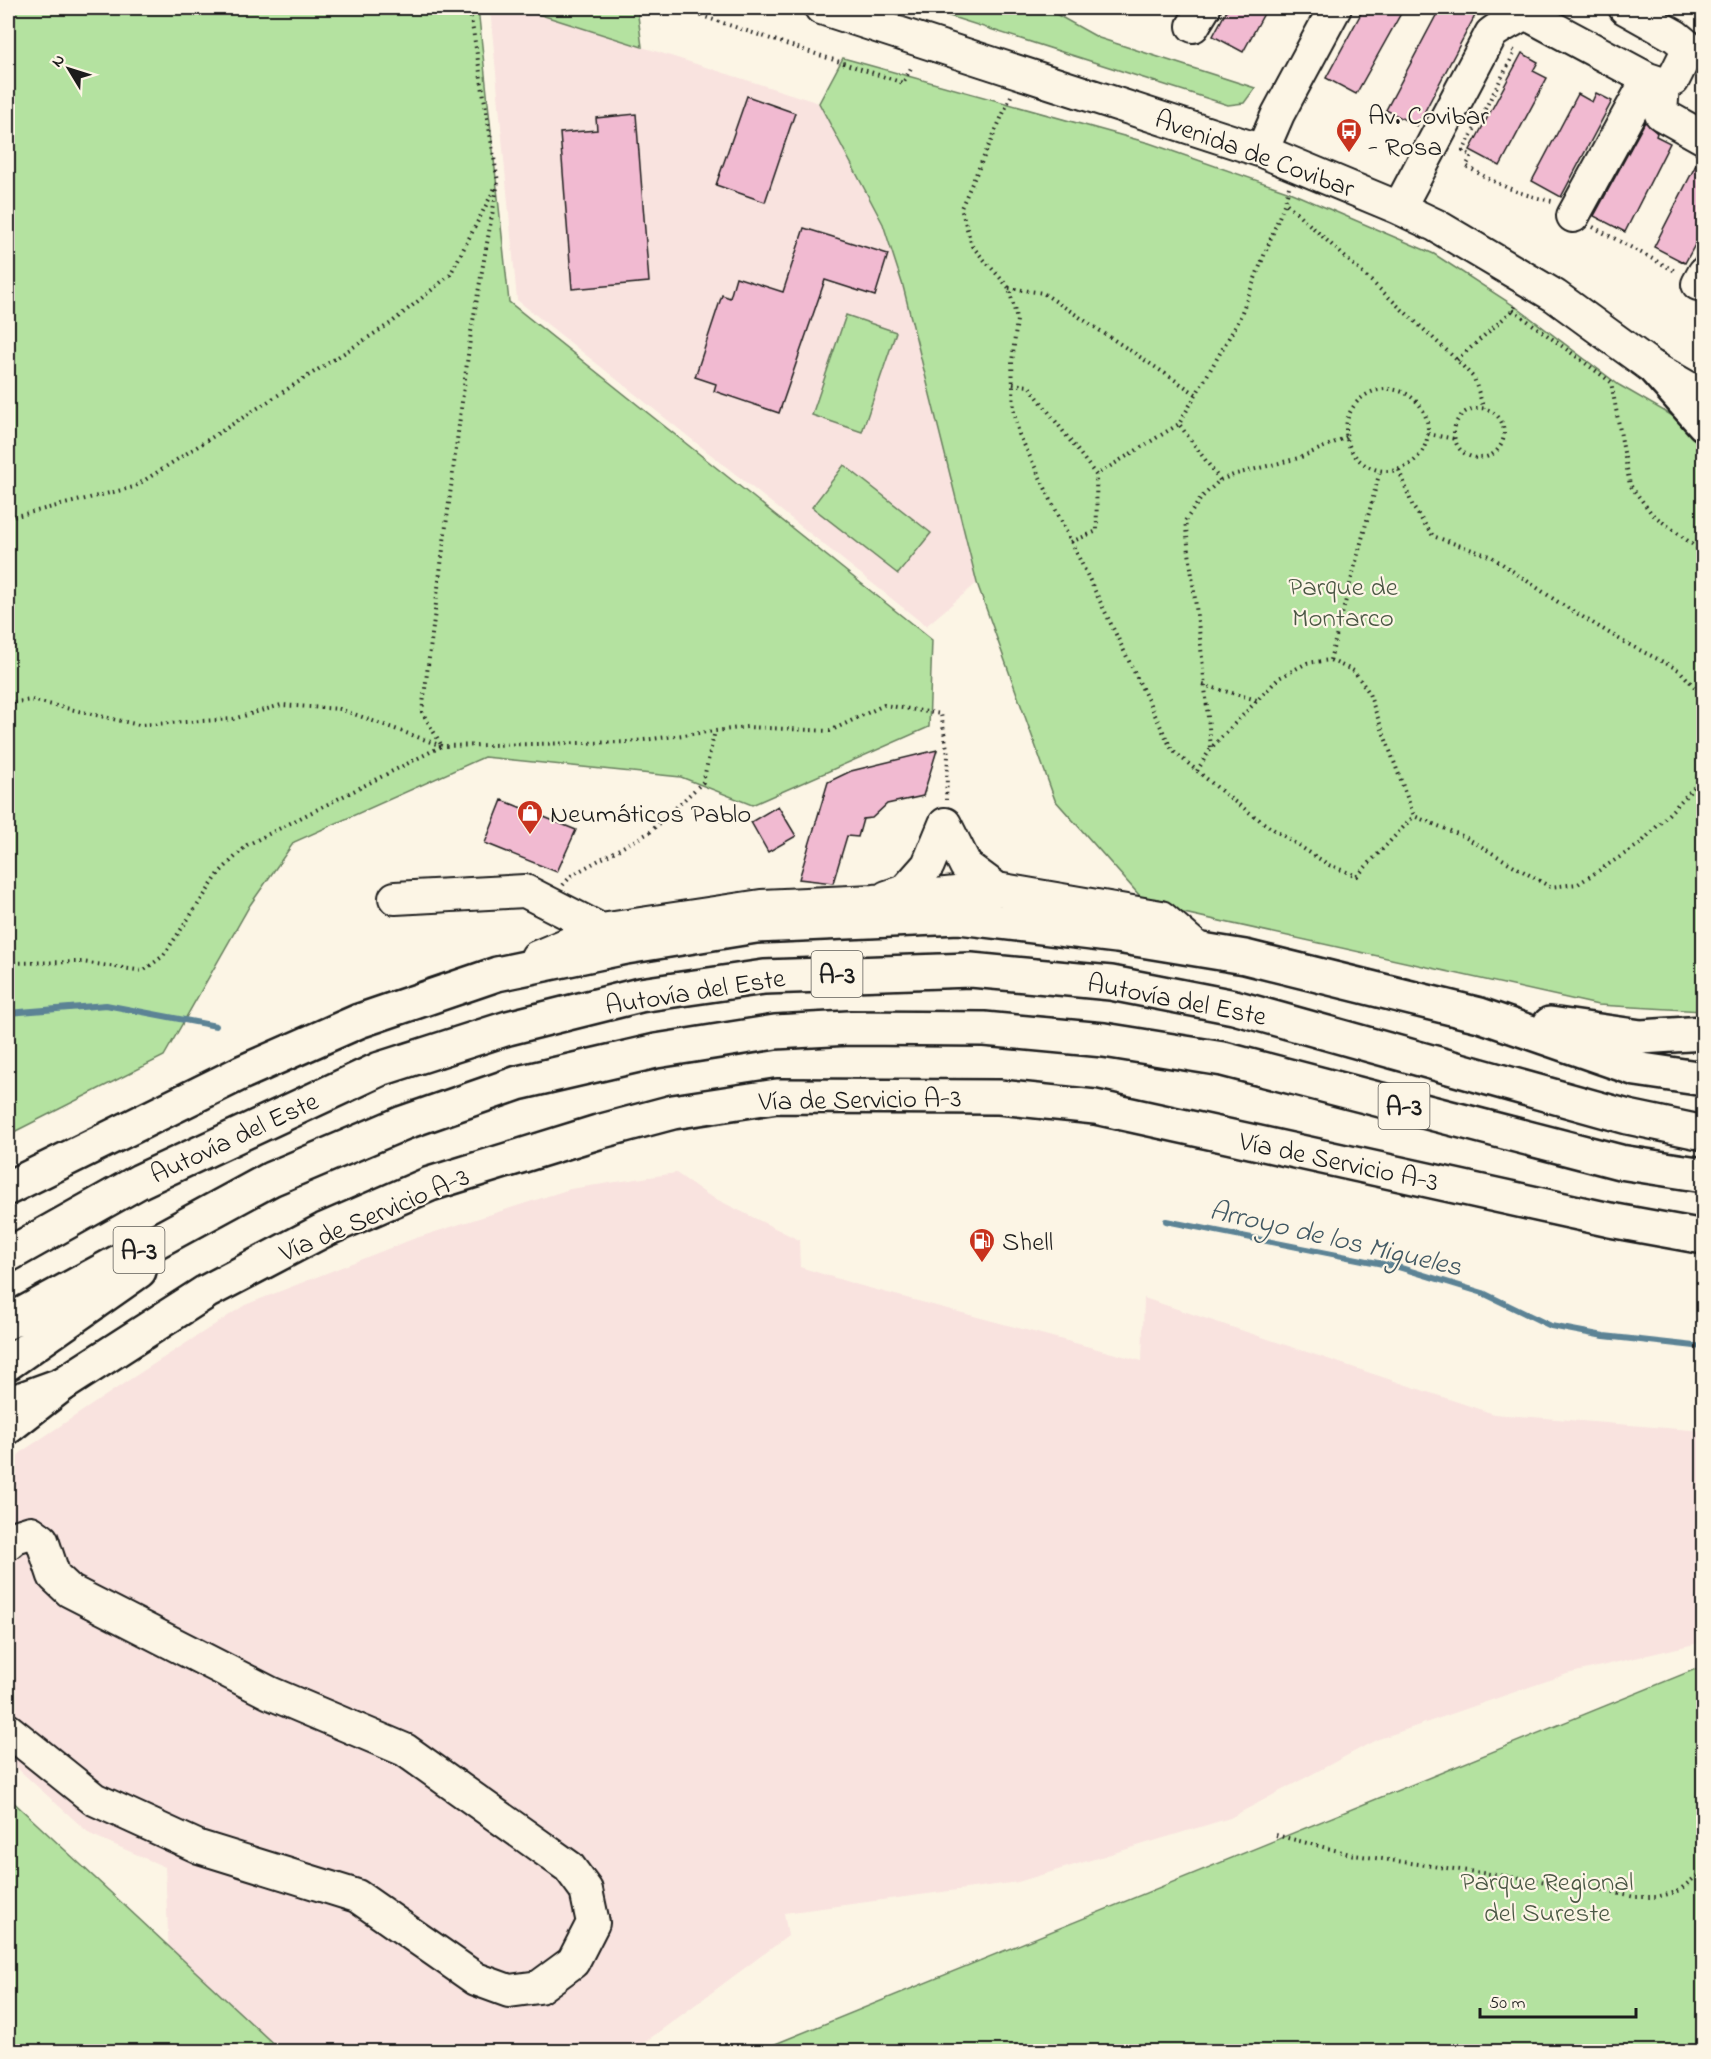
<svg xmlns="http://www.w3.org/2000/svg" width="1711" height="2059" viewBox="0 0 1711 2059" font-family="'Indie Flower',sans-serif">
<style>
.built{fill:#f9e3df}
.green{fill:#b4e2a0;stroke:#687f5e;stroke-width:1.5}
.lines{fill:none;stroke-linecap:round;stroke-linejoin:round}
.stream{stroke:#5b8395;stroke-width:6}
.building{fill:#f1bad1;stroke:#1c1c1c;stroke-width:1.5}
.minor-casing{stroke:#1c1c1c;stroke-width:36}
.major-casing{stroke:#1c1c1c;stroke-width:38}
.highway-casing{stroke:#1c1c1c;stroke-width:38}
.path{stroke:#1c1c1c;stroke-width:4;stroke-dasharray:1.5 4.5;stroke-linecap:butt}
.minor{stroke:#fcf5e5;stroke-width:32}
.major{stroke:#fcf5e5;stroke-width:33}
.highway{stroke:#fcf5e5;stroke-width:33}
.labels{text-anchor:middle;stroke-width:4.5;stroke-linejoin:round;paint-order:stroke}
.shield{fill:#fcf5e5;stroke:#5f5d58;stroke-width:1.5}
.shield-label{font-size:26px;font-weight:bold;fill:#1c1c1c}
.poi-label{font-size:27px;fill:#1c1c1c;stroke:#fcf5e5;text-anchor:start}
.street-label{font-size:27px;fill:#1c1c1c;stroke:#fcf5e5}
.park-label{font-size:27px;fill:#4a5744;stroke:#fcf5e5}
.water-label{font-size:28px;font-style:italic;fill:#415863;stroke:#fcf5e5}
</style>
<rect width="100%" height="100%" fill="#fcf5e5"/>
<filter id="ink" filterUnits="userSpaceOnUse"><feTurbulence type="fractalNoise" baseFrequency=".0167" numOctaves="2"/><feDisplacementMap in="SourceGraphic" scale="12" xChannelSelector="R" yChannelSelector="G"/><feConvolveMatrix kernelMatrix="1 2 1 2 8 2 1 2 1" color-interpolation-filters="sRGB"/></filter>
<g filter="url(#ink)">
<path class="built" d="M490 8H519L819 103 882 224 903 286 977 583 926 626 517 300Z
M676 1173 708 1195 799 1240 800 1267 858 1285 1142 1361 1144 1298 1494 1414 1703 1431V1642L1567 1674 1376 1740 1230 1818 1018 1882 784 1913 788 1936 633 2051H235L171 1999 165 1867 90 1834 8 1760V1464L24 1450 126 1382 245 1305 413 1239 570 1189Z"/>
<path class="green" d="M8 8H478L509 302 932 640 929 727 752 805 681 777 484 757 294 842 250 905 164 1056 8 1135Z
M519 8H637L642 47Z
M924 8H1045L1099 38 1255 88 1244 103 1228 105Z
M843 58 1149 143 1287 191 1434 254 1516 307 1619 385 1692 427 1704 440 1703 1011 1598 1005 1148 905 1055 800 977 583 903 286 883 224 819 103Z
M846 315 896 332 862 432 812 415Z
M844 465 931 533 898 574 812 507Z
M1703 1666V2051H758Z
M8 1797 281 2051H8Z"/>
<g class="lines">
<path class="stream" d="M8 1013 106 1005 216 1026
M1166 1221 1398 1267 1483 1293 1551 1326 1604 1336 1704 1347"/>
</g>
<path class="building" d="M1228 8H1267L1243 52 1213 36Z
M1364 8H1404L1356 94 1326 78Z
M1440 8H1479L1417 126 1386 110Z
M1522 53 1538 62 1533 71 1547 78 1500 166 1470 150Z
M1596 93 1612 101 1561 197 1532 181 1578 94 1592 102Z
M747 96 795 113 765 202 716 185Z
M636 114 649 282 572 289 560 133 597 130 596 118Z
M1645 122 1657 133 1656 136 1670 143 1625 232 1594 216Z
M1701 155 1704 156V228L1685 263 1654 247Z
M804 228 888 254 875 296 825 280 779 413 714 391 716 384 695 377 722 295 730 298 736 277 783 292Z
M937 750 923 796 887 804 872 818 863 819 858 837 847 836 833 883 799 879 828 782 851 771Z
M502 800 576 830 557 872 485 843Z
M778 806 796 836 768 852 751 822Z"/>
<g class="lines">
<defs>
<path id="minor" d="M821 8 1262 151 1399 208 1435 225 1555 296 1655 369 1704 397
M1525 13 1648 79 1663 84 1673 80 1685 56 1686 45 1675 36 1625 8
M1193 26 1204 8
M1663 84 1661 114 1704 138
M1262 151 1278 114 1335 8
M1399 208 1491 34C1501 25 1523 17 1528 8
M1573 216 1648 79
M1698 284 1704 273
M945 824 966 866 997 889
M887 897 905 891 928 865 945 824
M395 898 525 891 601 930
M537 957 601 930 761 906 874 901 997 889 1161 917 1198 949
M8 1543 15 1537 31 1532 42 1540 54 1576 70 1591 270 1693 405 1750 569 1867 586 1890 593 1923 573 1962 539 1987 509 1991 476 1979 357 1896 199 1847 94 1799 8 1730"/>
<path id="major" d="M1655 369 1704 424
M1550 1024 1641 1037 1704 1033
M8 1188 243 1072 359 1021 497 974 626 947 756 926 959 917 1117 936 1245 957 1480 1015 1636 1069 1704 1079
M8 1427 63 1384 206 1292 324 1230 430 1184 598 1132 673 1112 777 1096 999 1097 1095 1107 1610 1220 1704 1237"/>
<path id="highway" d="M8 1255 140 1181 380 1069 508 1028 640 995 764 977 971 970 1111 983 1234 1007 1628 1117 1704 1133
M8 1322 271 1179 403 1123 518 1083 656 1051 775 1032 849 1028 984 1029 1104 1040 1223 1059 1620 1162 1704 1175
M8 1363 139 1271
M8 1404 63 1384"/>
</defs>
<use href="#minor" class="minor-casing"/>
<use href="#major" class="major-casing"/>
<use href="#highway" class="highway-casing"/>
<path class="path" d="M678 8 903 83 912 66
M928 17V8
M1513 50 1515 52 1463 151 1472 156 1466 166C1495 183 1519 195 1552 201
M1011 96 961 208 972 246 1009 288 1017 320 1012 362 1014 413 1019 434 1172 750 1231 799 1268 826 1329 865 1357 876 1414 816
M1289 187 1285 202 1457 360 1474 378 1484 409
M1593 227 1677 272
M1009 288 1043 293 1196 394
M1513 310 1611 382 1630 485 1652 514 1704 553
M1457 360 1513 310 1517 303
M1013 384 1029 386 1096 475 1179 424
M1346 430a41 41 0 1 1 82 0a41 41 0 1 1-82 0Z
M1454 433a25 25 0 1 1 50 0a25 25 0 1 1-50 0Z
M1428 434 1455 439
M1399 470 1413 507 1433 536 1492 557 1558 602 1624 642 1679 670 1704 697
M1220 480 1179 424 1238 322 1285 202
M8 518 134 487 391 323 450 275 496 186
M1071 542 1097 531 1096 475
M1330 660 1380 471
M1203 685 1257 700
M8 703 31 700 139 725 233 719 281 705 340 709 442 746 628 742 747 727 830 731 884 705 941 714 948 755 946 800
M1211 747 1200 638 1185 521 1202 497 1220 480 1236 474 1299 458 1347 437
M1197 771 1211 748 1279 678 1307 663 1330 660 1354 671 1368 691 1414 816 1465 837 1550 887 1578 884 1640 844 1704 777
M563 885 572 875 650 832 703 782 715 731
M8 963 82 962 143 971 163 956 220 872 247 845 442 746 422 712 471 332 498 182 470 12 467 8
M1276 1835 1354 1855 1589 1888 1635 1897H1656L1677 1892 1704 1870"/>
<use href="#minor" class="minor"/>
<use href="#major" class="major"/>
<use href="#highway" class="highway"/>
</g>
</g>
<defs>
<symbol id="bus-pin" viewBox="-11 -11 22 30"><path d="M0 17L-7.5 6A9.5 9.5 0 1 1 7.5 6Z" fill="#c8321e" stroke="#fcf5e5"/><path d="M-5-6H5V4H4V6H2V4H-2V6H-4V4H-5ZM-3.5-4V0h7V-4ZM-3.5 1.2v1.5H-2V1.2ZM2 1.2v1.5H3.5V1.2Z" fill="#fff"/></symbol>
<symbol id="shop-pin" viewBox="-11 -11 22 30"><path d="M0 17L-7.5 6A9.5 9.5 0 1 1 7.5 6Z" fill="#c8321e" stroke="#fcf5e5"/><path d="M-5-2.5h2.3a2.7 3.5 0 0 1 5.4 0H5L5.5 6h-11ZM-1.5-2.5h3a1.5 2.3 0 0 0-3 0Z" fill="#fff"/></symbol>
<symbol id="fuel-pin" viewBox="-11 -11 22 30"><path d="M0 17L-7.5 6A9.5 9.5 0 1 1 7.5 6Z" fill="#c8321e" stroke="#fcf5e5"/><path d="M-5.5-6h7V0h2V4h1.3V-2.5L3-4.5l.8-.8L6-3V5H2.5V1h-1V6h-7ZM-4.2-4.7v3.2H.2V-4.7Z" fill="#fff"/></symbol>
</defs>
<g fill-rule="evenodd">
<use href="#bus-pin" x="1334" y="116" width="30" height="40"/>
<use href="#shop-pin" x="515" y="798" width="30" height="40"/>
<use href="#fuel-pin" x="967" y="1226" width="30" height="40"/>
</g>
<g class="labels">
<g class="shield">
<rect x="811.5" y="951" width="51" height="46" rx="4.5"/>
<rect x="1378.5" y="1083" width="51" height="46" rx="4.5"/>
<rect x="113.5" y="1227" width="51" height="46" rx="4.5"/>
</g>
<g class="shield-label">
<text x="837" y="983">A-3</text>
<text x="1404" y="1115">A-3</text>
<text x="139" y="1259">A-3</text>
</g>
<g class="poi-label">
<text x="1368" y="124">Av. Covibar<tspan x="1368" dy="31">- Rosa</tspan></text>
<text x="550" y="822">Neumáticos Pablo</text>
<text x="1002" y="1250">Shell</text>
</g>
<g class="street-label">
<text transform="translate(1255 153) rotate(20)" y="9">Avenida de Covibar</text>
<text transform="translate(695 991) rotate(-9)" y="9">Autovía del Este</text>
<text transform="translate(1177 999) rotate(11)" y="9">Autovía del Este</text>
<text transform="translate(860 1099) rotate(-1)" y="9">Vía de Servicio A-3</text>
<text transform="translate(234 1137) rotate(-25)" y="9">Autovía del Este</text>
<text transform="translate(1339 1161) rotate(12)" y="9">Vía de Servicio A-3</text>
<text transform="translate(374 1214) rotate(-23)" y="9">Vía de Servicio A-3</text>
</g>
<g class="park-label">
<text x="1343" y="595">Parque de<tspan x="1343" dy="31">Montarco</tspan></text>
<text x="1547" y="1890">Parque Regional<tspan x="1547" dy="31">del Sureste</tspan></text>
</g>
<g class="water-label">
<text transform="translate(1336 1237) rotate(13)" y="10">Arroyo de los Migueles</text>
</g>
</g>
<rect width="1711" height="2059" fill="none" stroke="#fcf5e5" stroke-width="30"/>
<rect x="15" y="15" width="1681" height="2029" fill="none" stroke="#1c1c1c" stroke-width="2" filter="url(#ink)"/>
<g transform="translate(69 69) rotate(308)" stroke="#fcf5e5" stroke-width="4.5" paint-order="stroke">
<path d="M0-4.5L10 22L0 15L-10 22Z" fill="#1c1c1c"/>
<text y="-9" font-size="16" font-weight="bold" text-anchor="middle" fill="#1c1c1c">N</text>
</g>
<path d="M1480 2008v9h156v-9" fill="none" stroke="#1c1c1c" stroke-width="3"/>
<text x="1489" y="2008" font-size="18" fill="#1c1c1c" stroke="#fcf5e5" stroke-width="4.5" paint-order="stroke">50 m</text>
</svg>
